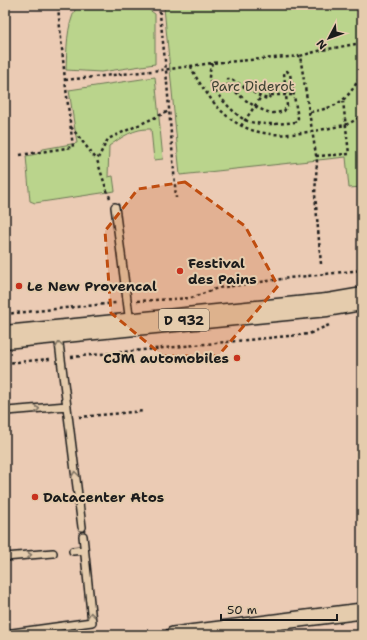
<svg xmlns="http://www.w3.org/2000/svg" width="367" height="640" viewBox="0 0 367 640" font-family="'Shantell Sans',sans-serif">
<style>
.green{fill:#bad48c;stroke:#6b7854}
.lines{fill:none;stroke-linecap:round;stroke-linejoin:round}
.lane-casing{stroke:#1c1c1c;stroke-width:10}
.street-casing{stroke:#1c1c1c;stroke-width:18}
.primary-casing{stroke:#1c1c1c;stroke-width:25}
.path{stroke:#1c1c1c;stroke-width:2.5;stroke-dasharray:3 3;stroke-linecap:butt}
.lane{stroke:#e5ccad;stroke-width:7}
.street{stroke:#e5ccad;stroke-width:15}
.primary{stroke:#e5ccad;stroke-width:22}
.oneway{stroke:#807464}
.marked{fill:#bf4d0f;fill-opacity:0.2;stroke:#bf4d0f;stroke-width:3;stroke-dasharray:8 5;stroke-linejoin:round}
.poi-dot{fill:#c8321e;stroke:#e5ccad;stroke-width:1.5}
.labels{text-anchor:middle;stroke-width:4;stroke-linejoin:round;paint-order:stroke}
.shield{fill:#e5ccad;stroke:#585148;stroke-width:1}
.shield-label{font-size:13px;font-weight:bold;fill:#1c1c1c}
.park-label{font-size:14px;fill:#3c4132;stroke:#e5ccad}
.poi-label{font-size:14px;font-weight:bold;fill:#1c1c1c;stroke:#e5ccad;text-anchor:start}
</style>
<rect width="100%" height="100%" fill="#ebcbb4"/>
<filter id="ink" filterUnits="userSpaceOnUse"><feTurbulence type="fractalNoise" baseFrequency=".025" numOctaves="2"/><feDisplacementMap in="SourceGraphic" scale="8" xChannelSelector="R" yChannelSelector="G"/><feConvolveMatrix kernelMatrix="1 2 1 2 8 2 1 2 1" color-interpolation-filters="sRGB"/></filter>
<g filter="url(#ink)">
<path class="green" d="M180 5H362V187L349 188 346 157 180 175 164 7Z
M87 6 148 9 155 14V64L101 72 66 70C67 49 66 27 76 8Z
M155 77 163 159 154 160 151 129C134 128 122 137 109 146L108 177 113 176 115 191 35 203 30 201 26 156 37 154 43 149 77 143 69 90Z"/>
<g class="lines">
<defs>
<path id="lane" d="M115 207 130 323
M58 335 82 527
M7 411 67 406
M73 551 84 550
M5 557 53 553
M5 634 92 622 83 536"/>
<path id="street" d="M173 635 362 611"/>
<path id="primary" d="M5 337 327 305 362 299"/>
</defs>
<use href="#lane" class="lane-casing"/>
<use href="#street" class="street-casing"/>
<use href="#primary" class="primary-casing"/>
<path class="path" d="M159 5 166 70 176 198
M212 63C211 67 209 73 209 78 210 89 235 115 245 120 257 126 281 124 295 122L298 118 290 74 287 71 284 73 287 106 284 111C281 112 277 113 274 113 260 113 236 94 228 84V79H231L261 97 268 99 271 95 269 85
M191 66C195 78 204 89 211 99 248 148 294 135 345 125L350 123 362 116
M65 80 170 69 212 63 300 56
M271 95H294
M310 112C340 107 347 100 362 74
M241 126 261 97
M71 127 97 160
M20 155 73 147 65 80 58 7 87 5
M316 156 349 154 343 101
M110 198 106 188 97 160 108 139 169 111
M321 264 315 194 317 161 300 56 322 50 362 43
M137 301 191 298 218 288 289 278 362 270
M5 314 116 303
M71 357 309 334 329 325
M5 363 50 359
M79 417 144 411"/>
<use href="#lane" class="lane"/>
<use href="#street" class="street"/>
<use href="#primary" class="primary"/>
</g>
<defs><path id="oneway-chevron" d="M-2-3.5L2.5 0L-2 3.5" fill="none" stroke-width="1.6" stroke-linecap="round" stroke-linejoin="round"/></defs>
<g class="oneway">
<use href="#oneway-chevron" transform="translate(59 345) rotate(-97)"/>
<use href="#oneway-chevron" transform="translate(37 409) rotate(-5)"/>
<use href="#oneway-chevron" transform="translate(75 474) rotate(-97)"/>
<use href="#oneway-chevron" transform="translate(29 555) rotate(-5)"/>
<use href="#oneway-chevron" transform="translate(91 615) rotate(-96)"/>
</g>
</g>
<path class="marked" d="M185 182 245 226 278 286 218 356H163L111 313 105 231 138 189Z"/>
<g class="poi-dot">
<circle cx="180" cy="271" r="4"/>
<circle cx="19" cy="286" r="4"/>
<circle cx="237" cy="358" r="4"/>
<circle cx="35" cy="497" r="4"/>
</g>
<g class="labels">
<rect class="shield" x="159" y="309" width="50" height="22" rx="3"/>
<g class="shield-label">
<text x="184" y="325">D 932</text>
</g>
<g class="park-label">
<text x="253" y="91">Parc Diderot</text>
</g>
<g class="poi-label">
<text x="188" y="268">Festival<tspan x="188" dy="16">des Pains</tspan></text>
<text x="27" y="291">Le New Provencal</text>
<text x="229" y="363" text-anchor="end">CJM automobiles</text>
<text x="43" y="502">Datacenter Atos</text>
</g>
</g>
<rect width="367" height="640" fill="none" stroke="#e5ccad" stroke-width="20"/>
<rect x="10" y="10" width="347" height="620" fill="none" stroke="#1c1c1c" stroke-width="1.5" filter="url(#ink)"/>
<g transform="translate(329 38) rotate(229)" stroke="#e5ccad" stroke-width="3" paint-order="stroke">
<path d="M0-3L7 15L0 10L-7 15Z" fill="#1c1c1c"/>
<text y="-6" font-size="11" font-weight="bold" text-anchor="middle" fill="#1c1c1c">N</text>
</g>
<path d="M221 614v6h116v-6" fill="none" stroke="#1c1c1c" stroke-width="2"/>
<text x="227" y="614" font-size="12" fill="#1c1c1c" stroke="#e5ccad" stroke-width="3" paint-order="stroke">50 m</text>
</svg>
